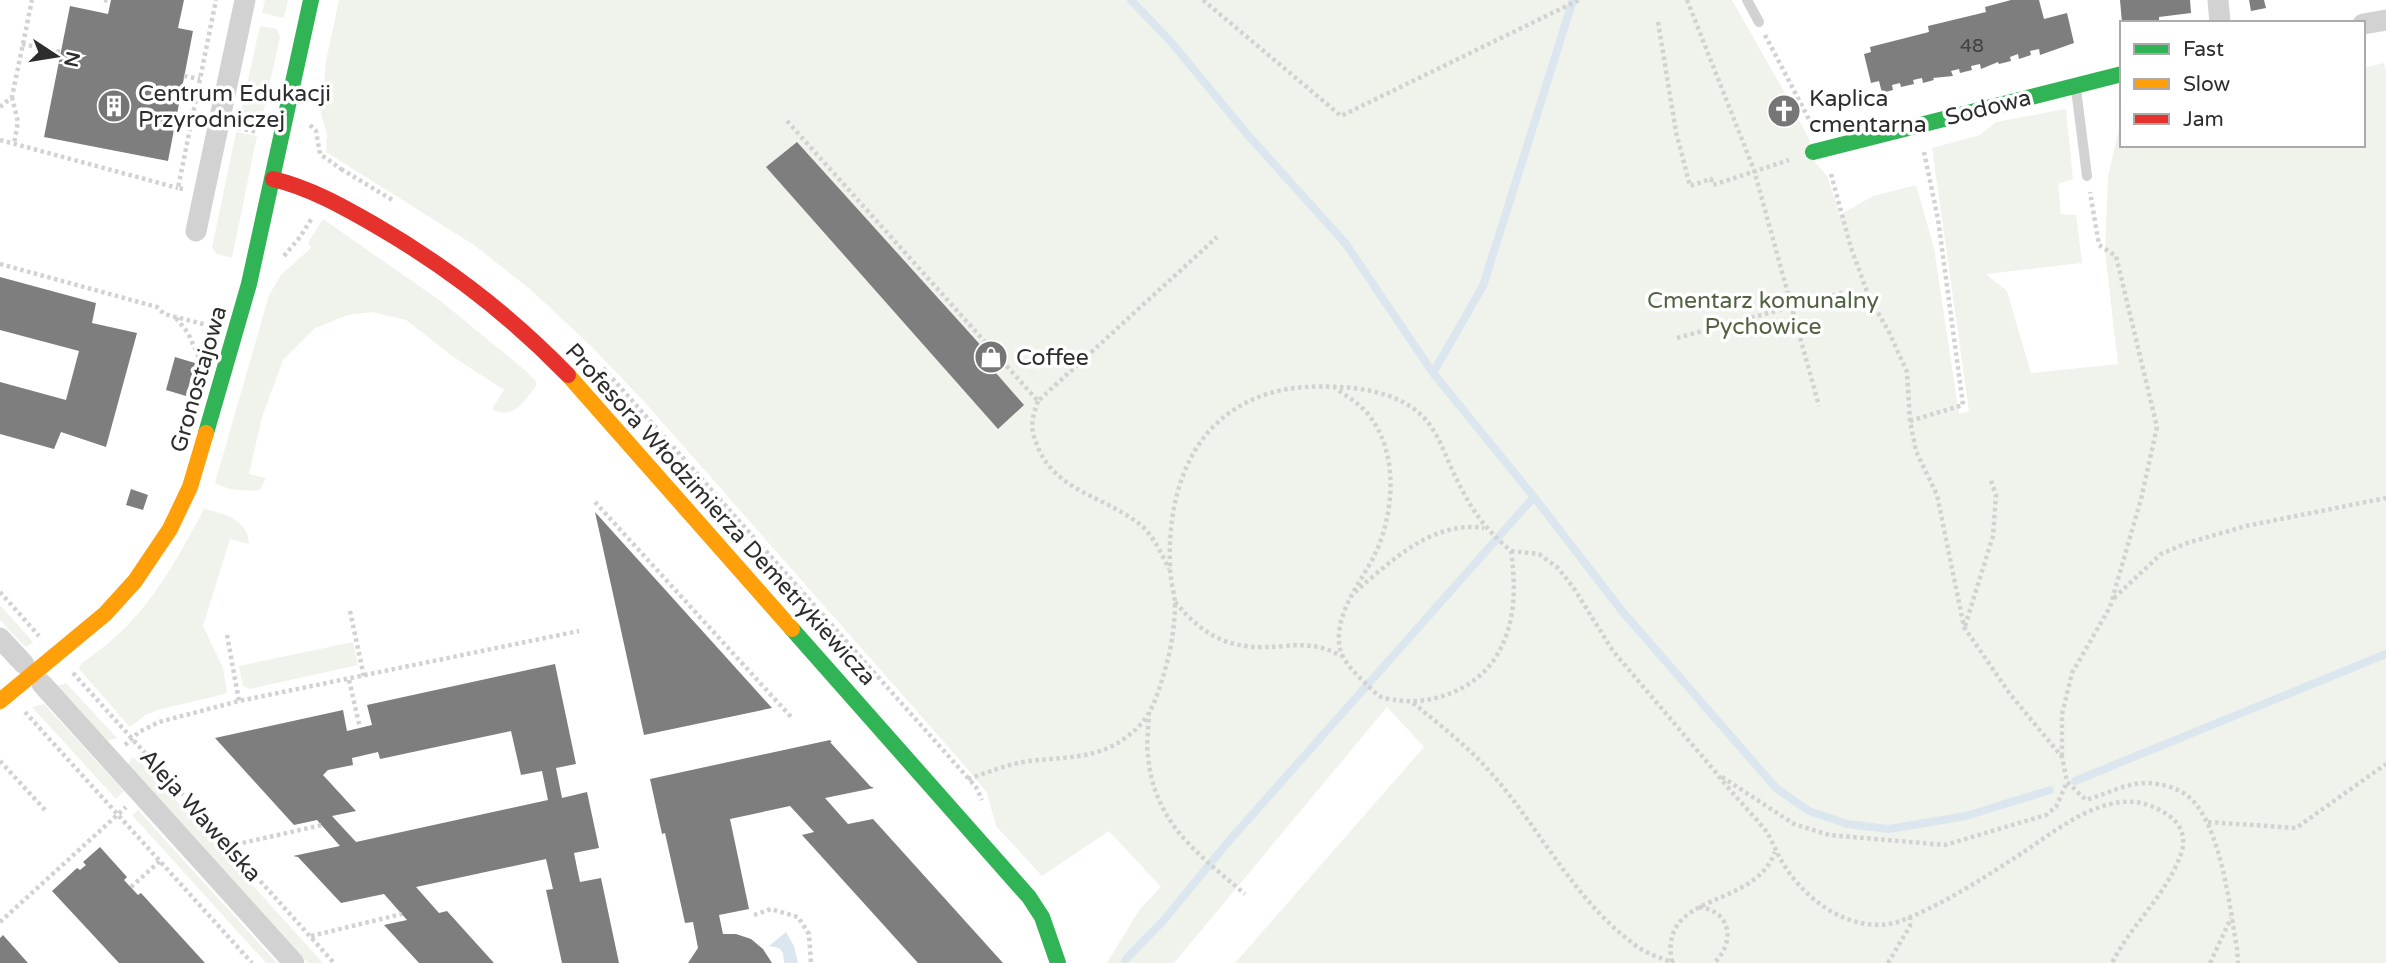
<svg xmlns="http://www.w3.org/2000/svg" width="2386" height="963" viewBox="0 0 2386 963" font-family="'Varela Round',sans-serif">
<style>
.green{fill:#f0f3ec}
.water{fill:#dbe6ee}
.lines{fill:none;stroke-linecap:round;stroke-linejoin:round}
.stream{stroke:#dbe6ee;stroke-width:8}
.building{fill:#7e7e7e;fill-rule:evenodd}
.path{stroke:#d2d2d2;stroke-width:4.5;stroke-dasharray:3.5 3.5;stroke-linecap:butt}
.lane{stroke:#d2d2d2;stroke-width:10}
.street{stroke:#d2d2d2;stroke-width:21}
.fast{stroke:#30b455;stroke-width:16}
.slow{stroke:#ff9f0a;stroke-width:16}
.jam{stroke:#e5322d;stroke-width:16}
.labels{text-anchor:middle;stroke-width:7;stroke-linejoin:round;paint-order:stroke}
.number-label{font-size:19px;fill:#414141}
.poi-label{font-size:23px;fill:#2d2d2d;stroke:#fff;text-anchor:start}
.street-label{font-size:23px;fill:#2d2d2d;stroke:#fff}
.park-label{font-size:23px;fill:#526341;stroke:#fff}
</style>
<rect width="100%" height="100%" fill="#fff"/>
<path class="green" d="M265 0H288L284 18 262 13Z
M339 0H1732L1786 95 1809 139 1815 162 1827 176 1840 215 1873 196 1916 185 1934 248 1959 414 1969 411 1932 148 1980 135 1996 122 2066 109 2073 179 2058 184 2061 214 2076 215 2082 263 1986 274 2007 291 2031 373 2118 364 2105 251 2108 176 2119 129H2122V145H2363V68L2384 63 2386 71V963H1235L1424 747 1387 707 1174 963H1107L1140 909 1161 887 1109 831 1042 876 996 826 987 793 959 759 648 406 593 348 531 290 474 245 326 152 327 134 321 115 326 61Z
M260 26 277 29 280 37 262 118 257 123 239 120Z
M236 132 257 136 232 258 217 254 212 248Z
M323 219 442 302 527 372 536 381V386C524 402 512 421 492 409L504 390 455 358 406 320 372 312 348 315 315 328 283 360 262 417 249 474 266 478 260 490C243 491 230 491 215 483L269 295 281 275 311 248 308 243Z
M204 509C224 513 249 521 249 544L230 539 203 626 223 668 227 691 225 694 161 709 145 715 130 727 79 669 81 664C92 655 105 647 115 637 154 603 180 554 204 509Z
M0 605 33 642 27 647 22 644 0 620Z
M353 642 358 665 250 689 243 686 239 666Z
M66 683 117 738 108 741 56 686Z
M44 704 124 791 116 799 32 707Z
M132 757 140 761 323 963H308L128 765Z
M138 810 277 963H266L132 815Z"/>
<path class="water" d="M786 932 794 946 798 963H784L783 953 779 948 769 946Z"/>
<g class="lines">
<path class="stream" d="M1131 0 1172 43 1247 134 1346 244 1433 373 1534 497 1622 611 1776 788 1809 811 1847 824 1889 829 1966 816 2050 790
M1433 373 1483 286 1573 0
M2075 781 2386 654
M1125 960 1164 920 1228 842 1534 497"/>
</g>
<path class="building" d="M111 0H184L178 28 193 31 168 161 44 137 70 6 108 14Z
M2011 0H2039L2044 19 2067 13 2074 43 2040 55 2039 49 2030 51 2031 55 2019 59 2018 54 2010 57 2011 61 1999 64 1998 62 1981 69 1980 64 1971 66 1972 70 1960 73 1959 69 1951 71 1953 76 1933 78 1934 80 1923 83 1922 78 1913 80 1914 84 1901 87 1900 83 1892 85 1893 90 1882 93 1879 81 1871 83 1864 54 1871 52 1870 47 1929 32 1928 26 1986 12 1985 7Z
M2120 0H2190L2191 13 2159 17V23H2122Z
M2249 0H2264L2266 8 2251 11Z
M1786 95 1798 119 1782 127 1770 104Z
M797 142 994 360 989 365 1024 405 998 429 766 167Z
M0 277 96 303 92 323 137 333 106 447 61 432 54 449 0 434V382L66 400 79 351 0 330Z
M175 357 195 363 186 396 166 390Z
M131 489 148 495 143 510 126 505Z
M595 512 772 708 644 735Z
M555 664 576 764 556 768 562 798 587 792 599 848 574 853 577 868 580 882 601 878 619 963H562L546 890 553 889 546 859 416 887 439 913 447 911 494 963H419L384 925 407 920 384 894 341 903 298 857 293 856 340 846 317 820 294 825 215 738 343 710 347 731 372 725 367 705ZM511 731 521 775 542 771 548 800 356 842 332 816 356 811 323 775 328 770 353 765 352 758 378 752 380 759Z
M830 740 832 742H830L870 786 874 788 825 798 848 824 873 819 1003 963H918L802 835 814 832 790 806 730 819 749 909 719 915 723 934H736L751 939 763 949 772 963H688L698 948 693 922 685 923 665 833 662 834 650 779Z
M100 847 127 877 124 880 138 895 141 893 205 963H119L52 891 77 868 80 870 86 865 83 862Z
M3 935 28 963H0V938Z"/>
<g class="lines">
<path class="path" d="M104 0 110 1
M1203 0 1341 116 1579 0
M1687 0 1754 170 1819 406
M1658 22 1676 132 1690 186 1711 179 1713 185 1789 160
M1765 35 1813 127
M22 44 61 52
M184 76 200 79
M12 97 18 122 14 144
M0 107 12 97 32 0
M787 121 1038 401 1217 237
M310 125 316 131 320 154 341 169 339 172
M238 128 257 132
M0 140 178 188
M341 169 394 201
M1831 174 1851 248 1869 297 1889 332 1907 372 1910 421 1916 451 1937 495 1964 627 2010 694 2062 757 2067 782 2086 800C2107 794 2127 782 2149 783 2163 784 2178 788 2189 797 2221 825 2230 908 2237 949L2238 963
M183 189 178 188 216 0
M284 256 300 237 312 218
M0 264 157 307 164 314 211 326
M176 318 188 333 199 358
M1677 338 1845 292
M603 368 976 787 982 800
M1038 401C1030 424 1030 429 1040 452 1061 494 1111 498 1144 528 1155 539 1162 555 1169 569
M1910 421 1963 405 1938 219 1924 152
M595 502 792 718
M1511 551 1539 554 1558 568 1573 587 1613 651 1718 775C1733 795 1751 812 1766 831 1770 837 1773 844 1776 850 1791 883 1822 913 1857 922 1872 926 1889 926 1903 920 1944 904 1982 879 2019 855 2050 835 2084 806 2122 802 2138 800 2155 806 2168 815 2180 823 2186 836 2182 851 2168 894 2132 923 2112 963
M0 592 39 636
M1355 592C1391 561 1433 520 1484 528
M2114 598 2161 554 2187 543 2246 526 2386 498
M1175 602C1207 640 1234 651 1284 646 1305 644 1322 645 1341 656
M350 611 364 677
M1965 626 1993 536 1996 495 1990 478
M227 635 239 701
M73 673 334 963
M349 680 360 728
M1413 703C1440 725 1469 747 1492 774 1541 830 1574 900 1635 945 1647 954 1661 958 1674 963
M25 712 252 963
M1149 712C1149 726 1146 742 1148 756 1154 823 1198 854 1245 894
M125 745 139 732 159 722 239 701 579 631
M2062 756V714L2072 673 2110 607 2141 499 2157 427 2116 256 2099 245 2090 192
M0 761 45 810
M1722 777 1794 824 1829 835 1945 845 2046 815 2056 807 2067 782
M968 779C989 772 1008 764 1029 761 1074 756 1107 760 1141 724 1150 714 1156 699 1160 686 1169 660 1175 631 1175 603 1174 591 1170 579 1170 566 1168 518 1178 464 1212 428 1237 402 1270 389 1306 387 1342 385 1389 388 1418 412 1439 430 1445 457 1457 480 1473 512 1484 528 1511 551 1516 587 1516 623 1497 655 1478 688 1433 706 1396 700 1392 699 1385 699 1381 697 1374 693 1367 684 1361 679 1353 671 1343 660 1340 649 1333 615 1360 584 1374 556 1394 516 1399 456 1371 418 1362 405 1348 397 1335 388
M2208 822 2296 828 2386 764
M229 846 322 825
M131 887 160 861
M1699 907C1731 911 1736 942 1714 963
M754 915 771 909 798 917 809 934 811 963
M0 922 126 807
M311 936 402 914
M1672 962C1658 890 1753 911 1775 852
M1888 963 1910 926V917
M2210 963 2231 918"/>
<path class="lane" d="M1747 0 1759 22
M2076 89 2087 176"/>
<path class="street" d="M2218 0 2220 23
M2363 24 2386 20
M196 231 245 0
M0 638 24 664
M42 684 294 963"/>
<path class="fast" d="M1813 152 2122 74
M206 433 249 284 311 0
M792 629 1029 897 1042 917 1058 963"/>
<path class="slow" d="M568 375 792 629
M0 701 105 614 135 581 170 529 190 487 206 433"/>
<path class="jam" d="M273 179C310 188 342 206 375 225 446 266 511 316 568 375"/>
</g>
<defs>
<symbol id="building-disc" viewBox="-11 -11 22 22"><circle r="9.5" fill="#767676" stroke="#fff"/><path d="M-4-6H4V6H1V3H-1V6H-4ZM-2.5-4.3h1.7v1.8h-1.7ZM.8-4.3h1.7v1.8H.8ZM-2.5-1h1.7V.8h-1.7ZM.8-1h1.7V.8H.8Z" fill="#fff"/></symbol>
<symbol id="church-disc" viewBox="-11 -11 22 22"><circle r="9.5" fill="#767676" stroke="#fff"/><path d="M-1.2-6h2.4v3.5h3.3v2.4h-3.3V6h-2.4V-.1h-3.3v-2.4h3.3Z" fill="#fff"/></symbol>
<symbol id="shop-disc" viewBox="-11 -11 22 22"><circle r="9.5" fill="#767676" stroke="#fff"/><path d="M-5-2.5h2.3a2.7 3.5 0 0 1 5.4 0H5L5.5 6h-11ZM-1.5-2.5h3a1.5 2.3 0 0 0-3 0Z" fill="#fff"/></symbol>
</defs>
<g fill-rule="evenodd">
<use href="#building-disc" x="95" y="87" width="38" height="38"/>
<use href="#church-disc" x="1765" y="92" width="38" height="38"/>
<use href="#shop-disc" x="972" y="338" width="38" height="38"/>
</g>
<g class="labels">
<g class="number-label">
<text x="1972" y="52">48</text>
</g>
<g class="poi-label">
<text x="138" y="101">Centrum Edukacji<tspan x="138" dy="26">Przyrodniczej</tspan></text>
<text x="1809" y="106">Kaplica<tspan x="1809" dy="26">cmentarna</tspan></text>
<text x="1016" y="365">Coffee</text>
</g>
<g class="street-label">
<text transform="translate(1988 107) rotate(-14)" y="8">Sodowa</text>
<text transform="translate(198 379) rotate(-74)" y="8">Gronostajowa</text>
<text transform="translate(721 514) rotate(48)" y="8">Profesora Włodzimierza Demetrykiewicza</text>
<text transform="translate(201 815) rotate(48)" y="8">Aleja Wawelska</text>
</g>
<g class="park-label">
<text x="1763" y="308">Cmentarz komunalny<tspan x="1763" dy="26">Pychowice</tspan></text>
</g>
</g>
<rect x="2120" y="21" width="245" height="126" fill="#ffffff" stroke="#ababab" stroke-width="2"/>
<rect x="2134" y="44" width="35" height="10" fill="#30b455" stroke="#ababab" stroke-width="2"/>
<text x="2183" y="56" font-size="21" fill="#2d2d2d">Fast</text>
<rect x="2134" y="79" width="35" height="10" fill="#ff9f0a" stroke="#ababab" stroke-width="2"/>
<text x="2183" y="91" font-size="21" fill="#2d2d2d">Slow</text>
<rect x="2134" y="114" width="35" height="10" fill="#e5322d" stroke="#ababab" stroke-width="2"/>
<text x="2183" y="126" font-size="21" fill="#2d2d2d">Jam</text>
<g transform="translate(56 56) rotate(102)" stroke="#ffffff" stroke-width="5" paint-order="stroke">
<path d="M0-5L12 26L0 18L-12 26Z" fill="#2d2d2d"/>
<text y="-10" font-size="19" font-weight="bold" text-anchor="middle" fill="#2d2d2d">N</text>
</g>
</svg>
